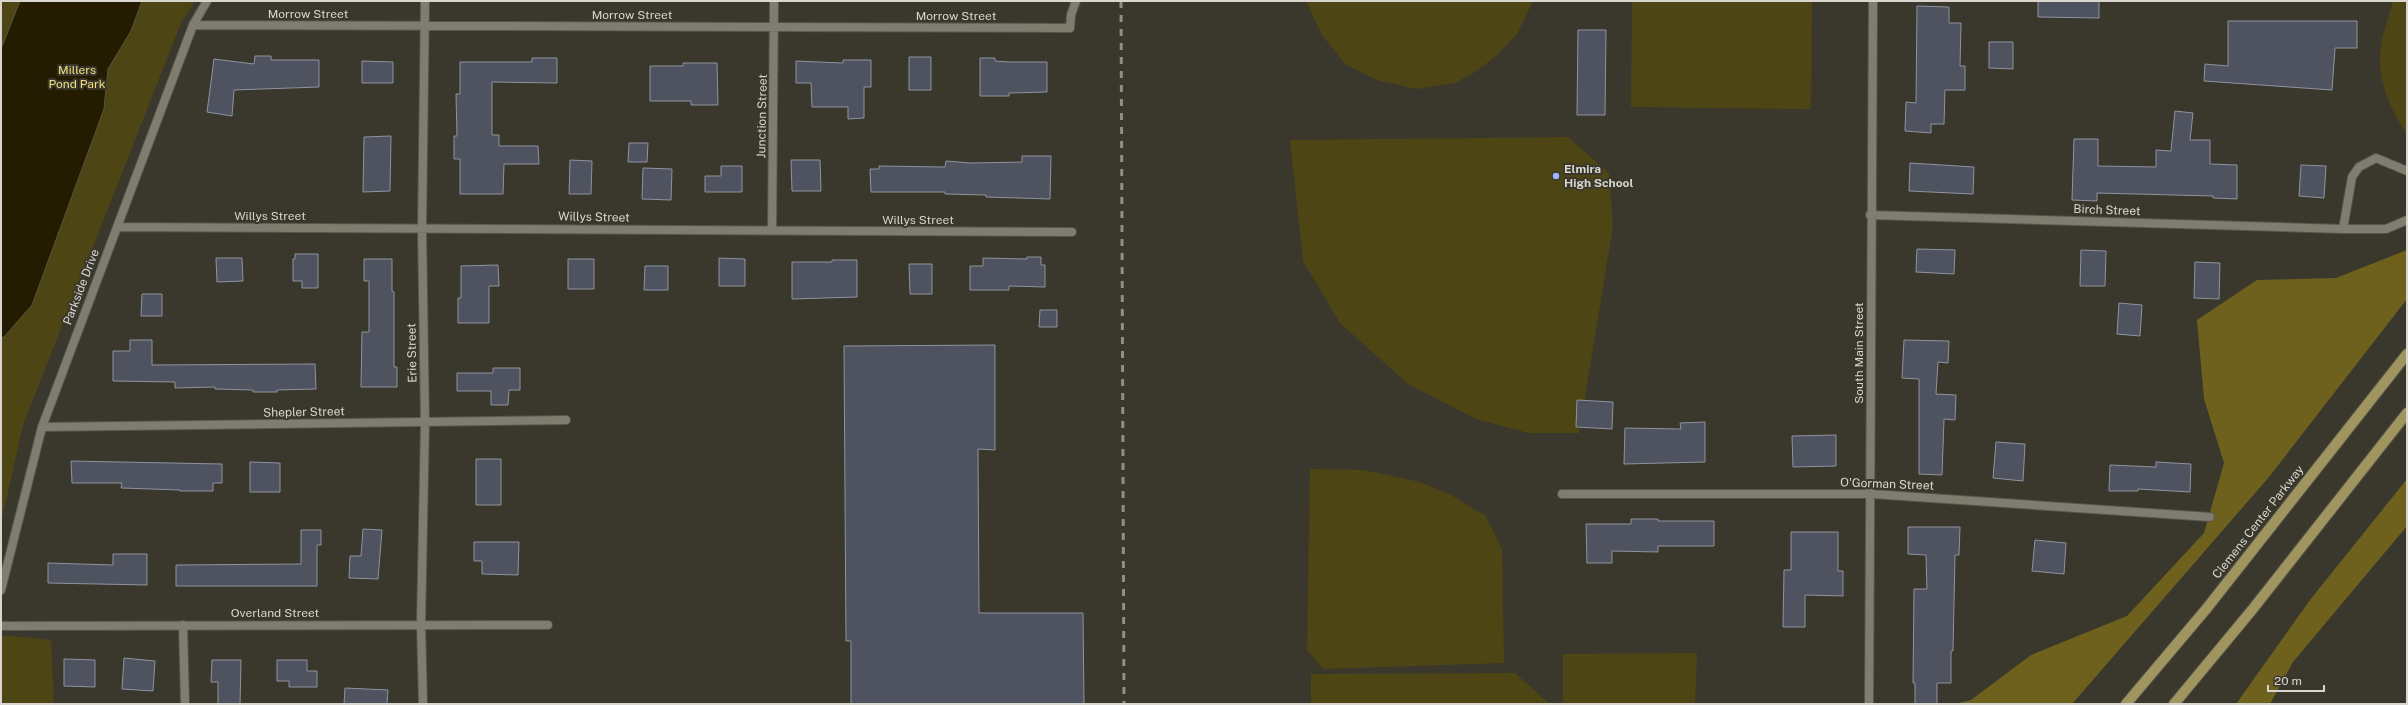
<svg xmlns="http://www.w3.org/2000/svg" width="2408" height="705" viewBox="0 0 2408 705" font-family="'Public Sans',sans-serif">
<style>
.green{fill:#4e4515}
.forest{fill:#6e611d}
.water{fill:#231c00;stroke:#59543e}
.building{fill:#4f535f;stroke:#8e939f}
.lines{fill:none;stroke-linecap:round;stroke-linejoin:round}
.service-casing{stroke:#58564c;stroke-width:10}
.minor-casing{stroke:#58564c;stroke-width:10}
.tertiary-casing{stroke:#58564c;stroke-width:10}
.primary-casing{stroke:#58564c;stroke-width:12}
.service{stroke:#807d70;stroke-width:8}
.minor{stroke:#807d70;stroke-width:8}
.tertiary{stroke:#807d70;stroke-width:8}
.primary{stroke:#a0955f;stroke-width:10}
.rail{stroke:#908e85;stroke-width:3;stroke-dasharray:7 7;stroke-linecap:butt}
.poi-dot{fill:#9eb4fd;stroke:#3a382c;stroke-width:1.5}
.labels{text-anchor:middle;stroke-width:4;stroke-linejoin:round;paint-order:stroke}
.street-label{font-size:12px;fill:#d8d6cf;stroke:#3a382c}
.park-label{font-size:12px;fill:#f1df80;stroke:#3a382c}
.poi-label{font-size:12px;font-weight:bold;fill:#d8d6cf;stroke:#3a382c;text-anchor:start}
</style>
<rect width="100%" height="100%" fill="#3a382c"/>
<path class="green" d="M1 1H195L181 23 23 425 1 524Z
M1306 1H1533L1517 34 1496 56 1475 72 1455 83 1417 89 1377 80 1345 64 1322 35Z
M1632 1H1812L1811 109 1631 107Z
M2393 1H2407V134C2390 110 2376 77 2381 46 2383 31 2389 16 2393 1Z
M1568 137 1609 173 1613 226 1579 433H1529L1476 419 1408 384 1340 323 1303 261 1290 140Z
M1310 469 1364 470 1420 482 1451 495 1486 516 1502 549 1504 663 1323 669 1307 650Z
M1 635 51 640 54 704H1Z
M1697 653 1695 704H1563V654Z
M1515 673 1550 704H1311V674Z"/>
<path class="forest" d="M2407 250V299L2269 477 2072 704H1954L1971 700 2031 655 2127 616 2204 533 2224 463 2204 399 2197 320 2257 280 2336 278Z
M2407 479V526L2293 662 2270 704H2236L2310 600Z"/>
<path class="water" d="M20 1H142L131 31 108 69 104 109 32 305 4 337 1 338V49Z"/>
<path class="building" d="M2038 1H2099V18L2038 17Z
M1917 6 1949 7V23H1961L1960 66H1965V90H1945L1944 124H1931V133L1905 131 1906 102 1916 103Z
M2228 21H2357V48H2335L2332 90 2204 81 2205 64 2228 66Z
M1578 30H1606L1605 115H1577Z
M1989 42H2013V69L1989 68Z
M255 56H271V60H319V87L234 90 232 116 207 112 214 59 254 64Z
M909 57H931V90H909Z
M532 58H557V83L492 82V135H499V146H538L539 164H504L503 194H460V159H454V136H457L456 94H460V62H532Z
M980 58H995V61L1009 62H1047V92L1009 93V96H980Z
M843 60H871V87H864V118L848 119V107H812L811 83H796V61L843 63Z
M362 61 393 62V83H362Z
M683 63H717L718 105H691V101H650V66H683Z
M2175 111 2193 113 2190 140H2210V164L2237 165V199L2213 198V196L2097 193V201L2072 200 2074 139H2098V166L2156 167V150L2171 151Z
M391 136 390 191 363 192 364 137Z
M629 143H648L647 162H628Z
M1022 156H1051L1050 199 986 197V195L945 194V192H871L870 169H879V166L945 167 946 161 971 163 1022 162Z
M570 160 592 161 591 194H569Z
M791 160H820L821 191H792Z
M1910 163 1974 167 1973 194 1909 191Z
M2301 165 2326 166 2324 198 2299 196Z
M721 166H742V192H705V176H721Z
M643 168 672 169 671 200 642 199Z
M1917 249 1955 250 1954 274 1916 272Z
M2081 250 2106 251 2105 286H2080Z
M295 254H318V288H302V281H293V259H295Z
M1027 257H1041V265H1045V287L1009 286V290H970V266H983V258L1027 259Z
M216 258H242L243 281 217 282Z
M719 258 745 259V286H719Z
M364 259H392V291L394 292V367H397V387H361L362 332H369V281H364Z
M568 259H594V289H568Z
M832 260H857V297L792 299V262H832Z
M2195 262 2220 263 2219 299 2194 298Z
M909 264H932V294H910Z
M498 265 499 286H489V323H458V298H461V266Z
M645 266H668V290H644Z
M142 294H162V316H141Z
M2119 303 2142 305 2140 336 2117 334Z
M1040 310H1057V327H1039Z
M130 340H152V365L315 364 316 389 277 390V392H253V390L215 389V387L175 388V382L113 381V351H130Z
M1904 340 1949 341 1948 363 1938 362 1936 394 1956 395 1955 420 1944 419 1942 475 1919 474V379L1902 378Z
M995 345V450L978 449 979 613H1083L1084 704H851V641H846L844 346Z
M493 368H520V390H509L508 405H491V391H457V373H493Z
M1577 400 1613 402 1612 429 1576 427Z
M1705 422V462L1624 464 1625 428 1681 429 1680 423Z
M1836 435V466L1793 467 1792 436Z
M1996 442 2025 444 2023 481 1993 478Z
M476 459H501V505H476Z
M71 461 222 464V483H213V491H180V490L121 488 122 483H72Z
M250 462 280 463V492H250Z
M2156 462 2191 464 2190 492 2138 489V491H2109L2110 465 2156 467Z
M1631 519H1658V521H1714V546H1658V552L1612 551V563H1587L1586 524H1631Z
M1908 527H1960L1959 555H1955L1953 651H1951V683H1937V704H1915V683H1913L1914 589H1927L1926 555 1908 554Z
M363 529 382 530 378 579 349 578 350 556H361Z
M301 530H321V545H317V586H176V565L301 564Z
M1791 532H1838V571H1843V596L1805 595V627H1783L1784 570H1791Z
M2035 540 2066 543 2064 574 2032 571Z
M474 542H519L518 575 482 574V561H474Z
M113 554H147V585L48 583V563L113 565Z
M124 658 155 661 153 691 122 689Z
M64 659 95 660V687L64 686Z
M212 660H241L240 704H218V682H211Z
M277 660H307V671H317V687H289V681H277Z
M345 688 388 690 387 704H344Z"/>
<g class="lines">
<defs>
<path id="service" d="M1070 28 1071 15 1076 1"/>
<path id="minor" d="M193 25 1070 28
M1870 215 2343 229H2386L2407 220
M117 227 1072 232
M2343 229 2352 177 2359 167 2376 158 2407 171
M772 231 774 1
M42 427 566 420
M1562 494H1872L2210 517
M1 590 42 427 193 25 207 1
M183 625 185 704
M1 626 548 625
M423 704 421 624 425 423 422 228 425 1"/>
<path id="tertiary" d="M1869 704C1872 470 1870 235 1873 1"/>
<path id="primary" d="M2126 704 2207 608 2407 354
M2174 704 2252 610 2407 413"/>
</defs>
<use href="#service" class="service-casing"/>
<use href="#minor" class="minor-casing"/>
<use href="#tertiary" class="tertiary-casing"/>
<use href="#primary" class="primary-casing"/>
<use href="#service" class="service"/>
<use href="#minor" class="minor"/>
<use href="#tertiary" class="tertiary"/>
<use href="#primary" class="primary"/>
<path class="rail" d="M1121 1 1124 704"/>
</g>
<circle class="poi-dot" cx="1556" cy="176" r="4"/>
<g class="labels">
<g class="street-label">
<text x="308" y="18">Morrow Street</text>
<text x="632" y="19">Morrow Street</text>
<text x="956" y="20">Morrow Street</text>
<text transform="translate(762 116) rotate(-89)" y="4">Junction Street</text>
<text transform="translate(2107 210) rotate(2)" y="4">Birch Street</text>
<text x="270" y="220">Willys Street</text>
<text transform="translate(594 217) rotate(1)" y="4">Willys Street</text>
<text x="918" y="224">Willys Street</text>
<text transform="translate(81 287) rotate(-69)" y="4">Parkside Drive</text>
<text transform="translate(412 353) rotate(-91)" y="4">Erie Street</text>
<text transform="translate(1859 353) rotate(-90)" y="4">South Main Street</text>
<text transform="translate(304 412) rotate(-1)" y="4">Shepler Street</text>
<text transform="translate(1887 484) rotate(2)" y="4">O'Gorman Street</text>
<text transform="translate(2258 522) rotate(-52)" y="4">Clemens Center Parkway</text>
<text x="275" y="617">Overland Street</text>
</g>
<g class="park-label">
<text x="77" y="74">Millers<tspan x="77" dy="14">Pond Park</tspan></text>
</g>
<g class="poi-label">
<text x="1564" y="173">Elmira<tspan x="1564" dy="14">High School</tspan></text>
</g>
</g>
<rect width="2408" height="705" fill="none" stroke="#d8d6cf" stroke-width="4"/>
<path d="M2268 685v6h56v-6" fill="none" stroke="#d8d6cf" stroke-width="2"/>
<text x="2274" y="685" font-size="12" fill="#d8d6cf" stroke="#3a382c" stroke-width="3" paint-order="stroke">20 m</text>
</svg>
